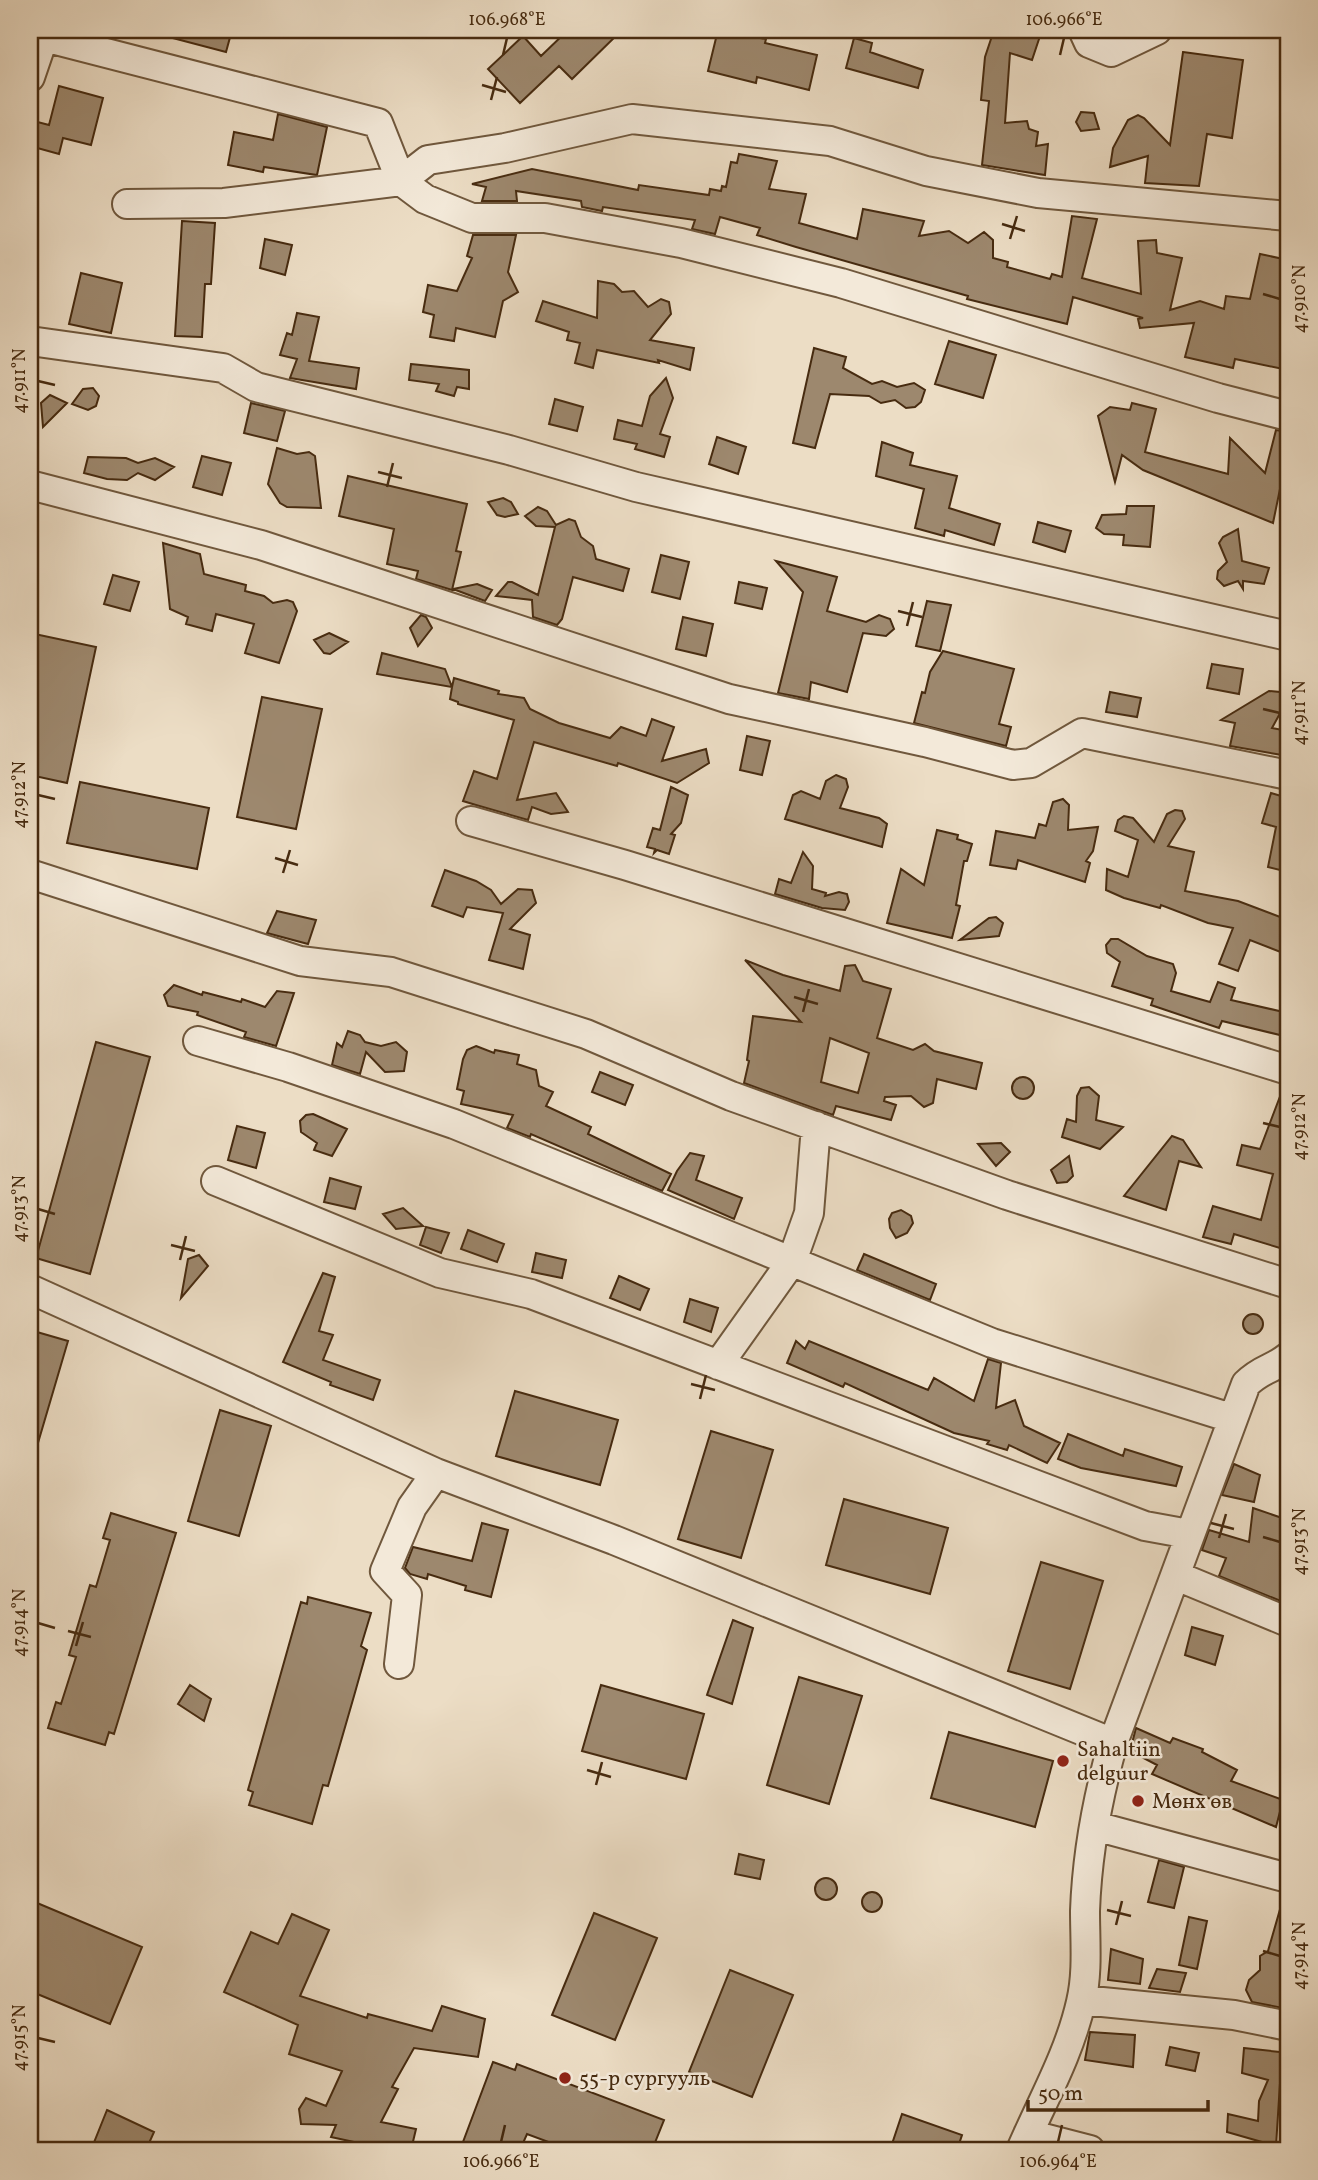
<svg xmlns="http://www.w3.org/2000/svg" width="1318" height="2180" viewBox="0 0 1318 2180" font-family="Vollkorn,serif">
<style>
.building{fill:#9d886e;stroke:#472b10;stroke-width:2;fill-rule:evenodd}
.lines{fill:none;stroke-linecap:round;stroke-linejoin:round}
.street-casing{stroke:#70583d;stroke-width:32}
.street{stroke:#f3e9d9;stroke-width:28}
.ticks{fill:none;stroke:#472b10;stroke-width:2.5}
.poi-dot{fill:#8f2418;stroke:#f3e9d9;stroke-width:2.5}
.labels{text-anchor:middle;stroke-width:5;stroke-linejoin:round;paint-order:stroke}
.poi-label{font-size:21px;fill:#472b10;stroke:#f3e9d9;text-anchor:start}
.neatline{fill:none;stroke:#472b10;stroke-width:2.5}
.ticks-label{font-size:18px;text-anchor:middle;fill:#472b10}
</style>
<rect width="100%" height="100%" fill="#ecddc5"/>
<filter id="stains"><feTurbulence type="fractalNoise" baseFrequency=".00286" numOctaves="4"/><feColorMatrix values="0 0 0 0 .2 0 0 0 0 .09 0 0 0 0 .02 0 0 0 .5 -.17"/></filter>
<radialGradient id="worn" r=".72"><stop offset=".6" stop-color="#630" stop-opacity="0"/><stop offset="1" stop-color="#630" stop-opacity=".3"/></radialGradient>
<path class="building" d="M166 30H232L226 52 165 36Z
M568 30H622L572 79 559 66 520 103 488 69 523 36 541 56Z
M718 30 766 39 765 43 817 55 809 90 757 77 756 83 708 71Z
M994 30H1042L1032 60 1010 53 1005 123 1027 121 1029 129 1038 132 1036 146 1048 144 1045 175 982 165 989 101 981 100 985 57Z
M854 38 872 43 870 52 923 70 918 88 846 68Z
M1183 52 1243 60 1232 138 1207 134 1199 186 1145 183 1148 156 1110 167 1113 148 1128 120 1138 115 1144 118 1170 145Z
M59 86 103 98 91 145 63 138 59 154 30 146V120L49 125Z
M1081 112 1094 113 1099 129 1081 131 1076 122Z
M278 114 327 127 317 175 264 167 263 172 228 165 234 132 273 140Z
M739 154 777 161 769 189 806 194 799 223 857 239 863 209 924 221 919 236 949 231 968 243 984 232 993 240V258L1008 262 1007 267 1050 279 1052 274 1062 277 1072 216 1097 219 1082 278 1141 294 1138 241 1156 240 1157 253 1182 258 1170 310 1200 301 1224 309 1226 296 1250 299 1260 254 1288 260V370L1235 359 1233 368 1185 357 1194 323 1140 328 1138 319 1143 318 1073 297 1067 324 967 299 968 296 796 247 757 235 760 228 720 217 715 234 692 229 695 220 603 207 602 211 582 207 581 201 516 191 517 201H482L486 187 472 184 532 169 638 190 639 185 709 195 710 189 721 191 722 186 726 187 731 162 737 163Z
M182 221 215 223 211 284H205L202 337 175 336Z
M473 235H516L508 272 518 292 503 301 495 337 456 328 454 341 430 337 434 315 423 312 428 285 457 291 472 258 467 256Z
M265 239 292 245 285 275 260 268Z
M81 273 122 283 111 333 69 324Z
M598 281 614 284 622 292 634 291 648 307 661 299 669 302 671 314 650 340 694 348 690 370 658 360 659 363 597 350 593 368 575 363 580 343 567 340 569 332 536 321 543 301 597 318Z
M297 313 319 317 309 361 359 368 356 389 290 378 297 359 280 355 287 333 292 335Z
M949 341 996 355 983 398 935 384Z
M814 348 846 357 843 368 872 384 882 381 897 387 914 383 925 390 921 402 915 407 906 408 895 400 881 403 869 396 830 394 815 448 793 443Z
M411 364 469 370V389L457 387 454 396 436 391 439 384 409 380Z
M666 378 673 398 660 434 670 437 664 457 635 449 637 444 614 439 618 420 642 426 650 396Z
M93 388 99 396 96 406 88 410 72 404 83 389Z
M50 395 67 403 43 427 41 403Z
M555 399 583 407 577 431 549 424Z
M251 403 285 411 277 441 244 433Z
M1132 403 1156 409 1145 452 1228 474 1230 438 1265 473 1276 430 1288 432V486L1281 484 1273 523 1143 470 1122 455 1115 482 1098 416 1110 407 1130 410Z
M717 437 746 447 738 474 709 464Z
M882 442 913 453 910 465 957 476 949 508 1000 524 994 545 945 530 944 536 915 528 924 489 876 476Z
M277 448 297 454 309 452 315 456 321 508 287 507 280 503 268 484Z
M202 456 231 463 222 495 193 487Z
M88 457 126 458 138 463 155 458 174 467 155 480 138 473 127 480 107 479 84 473Z
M348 476 467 504 456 551 461 552 452 590 416 579 418 571 387 564 394 529 339 516Z
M503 498 511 502 518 514 505 517 497 515 488 502Z
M1127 506H1154L1150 547 1123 545 1124 535 1104 534 1096 528 1102 515 1126 514Z
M538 507 547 511 556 525 569 519 575 521 581 537 593 546 596 559 629 569 623 591 573 577 562 619 557 625 533 617 532 600 496 596 508 582H512L538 595 555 527 536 526 525 516Z
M1038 522 1071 531 1065 552 1033 542Z
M1238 529 1242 561 1269 568 1264 584 1243 581V589L1238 581 1224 586 1217 579 1218 571 1227 562 1219 543 1223 537Z
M163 543 200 554 204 574 246 585 245 591 264 596 273 603 287 600 293 602 297 611 279 663 245 653 254 624 216 614 212 631 186 624 188 617 170 609Z
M661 555 689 562 680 599 652 592Z
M776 561 837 577 827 611 866 622 879 615 890 619 894 629 886 636 863 633 847 692 811 682 809 699 778 693 803 592Z
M113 575 139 582 130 611 104 604Z
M739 582 767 588 762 609 735 603Z
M477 584 492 590 485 601 453 589Z
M927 601 951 605 940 651 916 646Z
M421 615 426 617 432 628 418 646 410 628Z
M683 617 713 624 706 656 676 649Z
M30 633 96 647 67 783 30 775Z
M329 633 348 642 330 654 324 653 314 640Z
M943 651 1014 669 999 724 1011 727 1006 746 914 723 922 692 925 693 930 672Z
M382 653 445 669 452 687 454 678 499 691 498 694 524 698 530 709 559 723 610 738 621 727 646 736 652 719 674 727 662 761 706 749 709 763 677 783 618 763 617 766 534 742 517 800 556 793 568 812 551 814 532 807 528 820 476 805 463 801 474 771 497 779 514 720 458 704V702L450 699 452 687 377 674Z
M1212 664 1243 669 1239 694 1207 688Z
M1269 691 1280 692 1284 699V706L1272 728 1288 731V756L1230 746 1235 723 1221 720Z
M1110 692 1141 698 1137 717 1106 712Z
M262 697 322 709 296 829 237 817Z
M747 736 770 741 762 775 740 770Z
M836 775 846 779 848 787 840 808 879 818 887 824 882 847 785 819 793 795 801 791 820 799 826 781Z
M80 782 209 808 197 869 67 843Z
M671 787 688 795 681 823 671 834 675 835 669 854 657 850 654 853 655 849 647 847 653 828 660 830Z
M1271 793 1288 798V872L1268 867 1276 827 1262 823Z
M1063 799 1069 805 1068 830 1098 827 1093 851 1086 861 1090 863 1085 882 1018 860 1016 869 990 865 996 831 1035 838 1039 824 1046 826 1053 802Z
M1175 810 1182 811 1185 819 1168 846 1194 852 1185 891 1238 901 1288 920V939L1283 953 1250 940 1238 971 1219 964 1233 928 1208 923 1161 905 1160 908 1124 898 1106 890 1107 869 1128 877 1138 840 1115 831 1118 820 1124 816 1133 818 1154 842 1167 814Z
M937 830 958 835 957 839 972 844 967 861H964L956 905 960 906 952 938 887 923 901 869 924 885Z
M803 852 813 866 812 889 826 893 825 896 839 892 847 894 849 902 845 910 822 908 775 894 779 879 791 883Z
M445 870 476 881 491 890 501 904 518 889 532 890 536 903 510 929 530 935 523 969 489 960 503 913 467 907 463 917 432 906Z
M277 911 316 920 308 944 267 933Z
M989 918 996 917 1003 923 999 936 960 940Z
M1111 939H1118L1147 956 1173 964 1176 973 1171 991 1210 1002 1218 982 1235 988 1231 1000 1288 1013V1037L1222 1021 1219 1028 1151 1005 1153 999 1112 986 1120 962 1107 953 1106 945Z
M745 960 783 975 840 991 845 966 855 965 863 981 891 989 877 1038 913 1050 925 1044 934 1051 982 1063 976 1089 937 1079 933 1103 924 1107 911 1096 885 1097 884 1101 896 1105 891 1120 836 1106 833 1115 744 1083 749 1061 747 1060 753 1016 801 1022ZM830 1038 869 1053 858 1093 821 1082Z
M174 985 202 995 203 992 241 1002 242 999 265 1007 277 991 294 993 276 1046 244 1037 246 1032 197 1015 198 1012 168 1006 164 995Z
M348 1031 360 1035 365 1042 381 1046 396 1042 407 1052 404 1071 385 1072 366 1052 360 1074 332 1065 337 1043 342 1047Z
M96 1042 150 1057 90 1274 36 1258Z
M476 1046 494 1053 495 1050 519 1055 517 1064 536 1070 539 1086 553 1092 546 1106 591 1127 588 1134 671 1174 662 1191 531 1134 530 1137 507 1128 513 1115 461 1104 464 1091 457 1089 463 1059 467 1050Z
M600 1072 633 1085 625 1105 592 1092Z
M1012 1088a11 11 0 1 1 22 0a11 11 0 1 1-22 0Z
M1284 1086H1288V1223L1280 1248 1234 1234 1231 1244 1203 1237 1213 1206 1261 1220 1273 1174 1237 1165 1242 1145 1260 1149Z
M1089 1087 1099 1096 1096 1120 1123 1127 1100 1149 1062 1137 1067 1119 1076 1122 1077 1096 1081 1088Z
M313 1114 347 1129 332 1156 314 1150 317 1143 301 1132 300 1121 306 1115Z
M237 1126 265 1133 256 1168 228 1160Z
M1172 1136 1183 1140 1201 1167 1179 1161 1166 1210 1124 1196Z
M1001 1143 1010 1152 996 1166 978 1144Z
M690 1153 704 1156 696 1180 742 1198 734 1219 668 1190 677 1171Z
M1069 1156 1073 1176 1067 1182 1057 1183 1051 1170Z
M330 1178 361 1187 355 1209 324 1202Z
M403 1208 423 1226 396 1229 383 1214Z
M901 1210 911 1216 913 1223 907 1233 896 1238 890 1228 889 1219 892 1213Z
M426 1227 449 1233 441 1253 420 1245Z
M468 1230 504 1244 497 1262 461 1249Z
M536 1253 566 1260 562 1278 532 1272Z
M864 1254 936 1284 930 1300 857 1270Z
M199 1255 208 1266 181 1298 188 1259Z
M323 1273 335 1277 319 1331 333 1335 323 1360 380 1380 373 1400 330 1385 331 1382 283 1362Z
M619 1276 649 1289 640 1310 610 1298Z
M690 1299 718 1308 711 1332 684 1322Z
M1243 1324a10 10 0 1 1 20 0a10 10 0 1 1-20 0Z
M30 1330 68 1341 35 1453 30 1452Z
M796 1341 805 1349 809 1341 928 1390 934 1378 974 1401 988 1359 1001 1363 996 1408 1015 1400 1024 1426 1060 1443 1047 1463 1009 1445 1007 1450 987 1444 989 1441 954 1433 845 1383 843 1387 787 1363Z
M515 1391 618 1420 600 1485 496 1456Z
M220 1410 271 1426 239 1536 188 1521Z
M711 1431 773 1450 741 1558 678 1539Z
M1068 1434 1123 1456 1125 1449 1182 1467 1176 1486 1081 1468 1058 1459Z
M1234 1464 1260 1475 1254 1502 1222 1495Z
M844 1499 948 1528 930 1594 826 1565Z
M1253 1508 1288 1520V1554L1282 1575 1288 1577V1604L1219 1576 1226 1558 1202 1550 1209 1530 1249 1542Z
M111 1513 176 1533 114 1734 109 1732 105 1745 48 1728 56 1702 61 1704 76 1657 69 1655 90 1585 96 1587 110 1540 103 1538Z
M482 1523 508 1530 491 1597 465 1590 466 1586 428 1574 427 1579 410 1574 405 1568 413 1547 472 1561Z
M1041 1562 1103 1581 1070 1689 1008 1671Z
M308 1597 371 1613 361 1646 367 1650 354 1696 328 1786 323 1785 312 1824 249 1805 253 1792 248 1790 301 1602 307 1604Z
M733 1620 753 1628 732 1704 707 1695Z
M1192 1627 1223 1636 1215 1665 1185 1655Z
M799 1677 862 1696 829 1804 767 1785Z
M190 1685 211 1699 204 1721 178 1704Z
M601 1685 704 1714 686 1779 582 1751Z
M1136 1728 1170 1743 1173 1738 1203 1749 1202 1752 1237 1770 1231 1781 1283 1800 1276 1827 1152 1774 1157 1765 1130 1751Z
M949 1732 1053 1761 1035 1827 931 1798Z
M739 1854 764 1860 760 1879 735 1874Z
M1159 1860 1184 1867 1174 1908 1148 1902Z
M815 1889a11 11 0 1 1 22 0a11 11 0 1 1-22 0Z
M862 1902a10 10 0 1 1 20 0a10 10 0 1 1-20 0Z
M1283 1899 1288 1900V2009L1252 2002 1246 1990 1249 1980 1260 1970V1956L1268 1951Z
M30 1900 142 1947 110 2024 30 1991Z
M594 1913 657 1938 615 2040 552 2015Z
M292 1914 329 1930 300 1996 367 2018 368 2014 432 2031 442 2006 485 2019 478 2057 414 2048 392 2087 398 2089 381 2122 416 2129 411 2150H391L331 2137 336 2125 301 2124 299 2109 306 2098 326 2106 342 2071 289 2054 298 2025 224 1992 251 1932 278 1944Z
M1189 1917 1207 1921 1197 1969 1179 1965Z
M1111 1949 1143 1959 1140 1984 1108 1980Z
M1157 1969 1186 1973 1180 1992 1149 1988Z
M730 1970 793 1995 752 2097 689 2072Z
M1090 2032 1135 2035 1133 2067 1085 2060Z
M1170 2047 1199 2053 1195 2071 1166 2065Z
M1244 2048 1280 2052 1288 2056V2085L1280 2083 1276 2146 1227 2132 1228 2114 1258 2121 1259 2101 1268 2080 1242 2073Z
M493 2062 515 2070 517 2064 664 2120 652 2150H570L527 2134 520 2150H460Z
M107 2110 154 2132 146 2150H91Z
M902 2114 962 2135 957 2150H890Z"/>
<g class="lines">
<defs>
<path id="street" d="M1083 30 1089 43 1111 52 1157 30
M44 37 378 123 401 181 425 199 472 218H545L681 243 841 283 1218 398 1288 416
M30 77 46 30
M127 204 224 203 401 181 428 160 505 148 632 119 830 141 926 171 1038 193 1288 216
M30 341 223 368 256 387 509 450 636 487 1288 636
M30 485 261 545 729 699 925 742 1013 765 1031 763 1082 733 1288 775
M471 821 625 865 1288 1070
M30 874 300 961 391 972 586 1034 731 1096 1007 1195 1288 1284
M198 1041 288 1067 454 1124 992 1343 1231 1418
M216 1181 440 1273 531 1294 1145 1526 1189 1534
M30 1289 436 1473 614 1540 1113 1743
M718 1365 792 1261 809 1213 816 1126
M1177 1572 1184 1579 1288 1622
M399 1664 407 1595 385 1571 412 1507 436 1473
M1095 1826 1288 1878
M1082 2000 1234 2015 1288 2026
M1028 2134 1090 2150
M1021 2150C1042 2101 1069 2055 1081 2002 1088 1973 1085 1941 1085 1911 1087 1855 1098 1796 1113 1743L1246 1384C1262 1368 1272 1370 1288 1357"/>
</defs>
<use href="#street" class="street-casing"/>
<use href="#street" class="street"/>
</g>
<path class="ticks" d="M503 55 507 38M1060 55 1064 38M482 85 506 92M491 100 497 77M1002 224 1025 231M1010 239 1017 216M1263 294 1280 299M38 381 55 385M378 472 402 478M387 487 393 463M898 611 922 617M907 626 913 602M1263 709 1280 713M38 795 55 799M275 858 298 865M283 873 290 850M794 997 818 1004M803 1012 809 989M1263 1123 1280 1127M38 1209 55 1214M171 1245 195 1251M180 1260 186 1236M691 1384 715 1390M700 1399 706 1375M1211 1523 1234 1529M1263 1537 1280 1542M1219 1538 1226 1514M38 1623 55 1628M68 1631 91 1637M76 1646 83 1622M587 1770 611 1777M596 1785 602 1762M1107 1910 1131 1916M1116 1925 1122 1901M1263 1951 1280 1956M38 2038 55 2042M501 2142 505 2125M1058 2142 1062 2125"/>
<g class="poi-dot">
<circle cx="1063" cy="1761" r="7"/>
<circle cx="1138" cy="1801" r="7"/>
<circle cx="565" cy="2078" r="7"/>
</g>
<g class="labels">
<g class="poi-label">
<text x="1077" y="1756">Sahaltiin<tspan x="1077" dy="24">delguur</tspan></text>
<text x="1152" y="1808">Мөнх өв</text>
<text x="579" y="2085">55-р сургууль</text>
</g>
</g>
<rect width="1318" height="2180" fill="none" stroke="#ecddc5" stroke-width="77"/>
<path d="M1028 2100v10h180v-10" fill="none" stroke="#472b10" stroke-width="3.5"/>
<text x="1038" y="2100" font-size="21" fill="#472b10" stroke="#f3e9d9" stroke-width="5" paint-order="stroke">50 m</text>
<rect x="38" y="38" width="1242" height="2104" class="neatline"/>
<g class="ticks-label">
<text x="507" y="25">106.968°E</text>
<text x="1064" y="25">106.966°E</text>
<text transform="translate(1299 299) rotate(-90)" y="6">47.910°N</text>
<text transform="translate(19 381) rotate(-90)" y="6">47.911°N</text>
<text transform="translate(1299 713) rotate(-90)" y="6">47.911°N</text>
<text transform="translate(19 795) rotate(-90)" y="6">47.912°N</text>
<text transform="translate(1299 1127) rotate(-90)" y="6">47.912°N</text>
<text transform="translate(19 1209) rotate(-90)" y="6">47.913°N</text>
<text transform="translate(1299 1542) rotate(-90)" y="6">47.913°N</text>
<text transform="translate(19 1623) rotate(-90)" y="6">47.914°N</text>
<text transform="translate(1299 1956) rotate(-90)" y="6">47.914°N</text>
<text transform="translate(19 2038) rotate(-90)" y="6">47.915°N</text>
<text x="501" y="2167">106.966°E</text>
<text x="1058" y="2167">106.964°E</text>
</g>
<rect width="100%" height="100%" filter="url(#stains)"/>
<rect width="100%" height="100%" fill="url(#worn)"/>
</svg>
